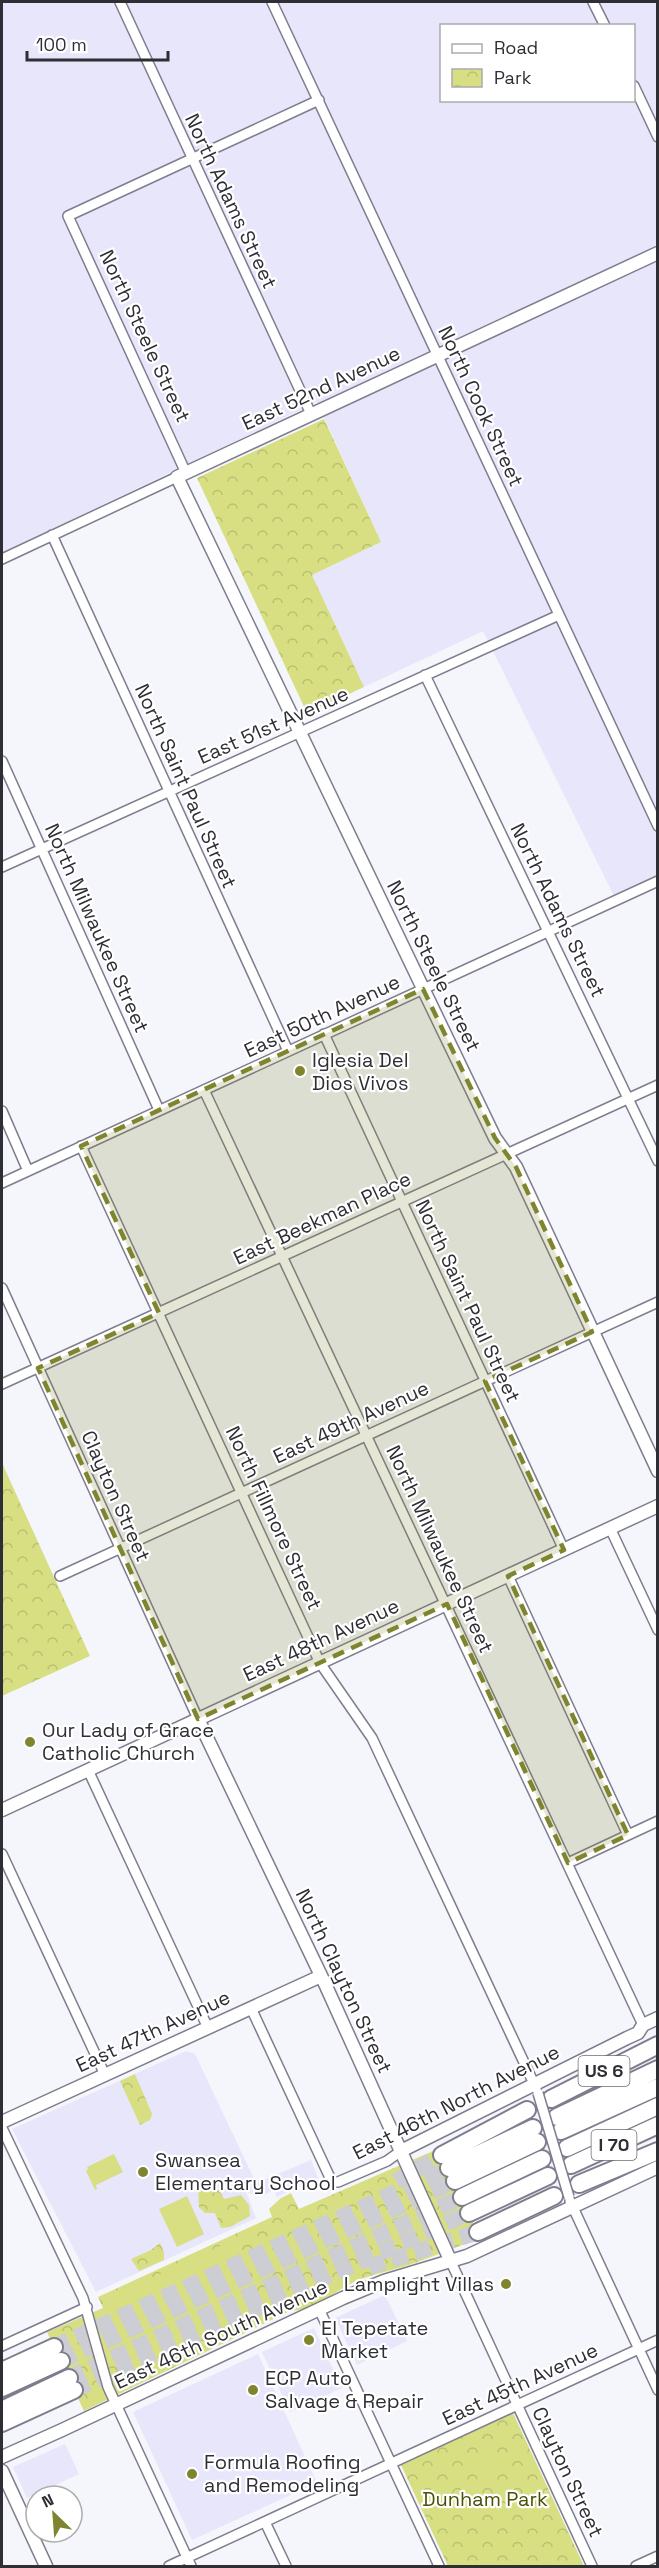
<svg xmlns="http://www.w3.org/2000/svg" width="659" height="2568" viewBox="0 0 659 2568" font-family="'Space Grotesk',sans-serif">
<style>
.built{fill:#e7e6fb;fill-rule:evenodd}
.park{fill:url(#park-crowns)}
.garden{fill:#d8df82}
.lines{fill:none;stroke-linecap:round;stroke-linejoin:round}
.highway-tunnel{stroke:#cdcdd4;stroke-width:16;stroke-dasharray:16 8;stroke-linecap:butt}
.street-casing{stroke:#7e7d8d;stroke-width:12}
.secondary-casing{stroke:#7e7d8d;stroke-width:15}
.highway-casing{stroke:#7e7d8d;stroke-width:20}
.street{stroke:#fff;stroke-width:9}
.secondary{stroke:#fff;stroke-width:12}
.highway{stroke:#fff;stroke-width:16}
.street-bridge-casing{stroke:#7e7d8d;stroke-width:12;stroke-linecap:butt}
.street-bridge{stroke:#fff;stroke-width:9}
.marked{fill:#7f842e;fill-opacity:0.2;stroke:#7f842e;stroke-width:4.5;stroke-dasharray:12 8;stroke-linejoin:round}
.poi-dot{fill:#7f842e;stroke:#fff;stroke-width:2}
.labels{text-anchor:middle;stroke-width:4.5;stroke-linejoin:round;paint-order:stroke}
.shield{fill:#fff;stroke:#6d6d72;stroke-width:1.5}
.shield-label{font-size:18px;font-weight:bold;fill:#2f2e35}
.street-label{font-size:20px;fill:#2f2e35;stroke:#fff}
.poi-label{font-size:20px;fill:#2f2e35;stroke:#fff;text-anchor:start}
.park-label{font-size:20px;fill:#4c4f06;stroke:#fff}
</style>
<defs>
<pattern id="park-crowns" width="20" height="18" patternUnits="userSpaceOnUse" patternTransform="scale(1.5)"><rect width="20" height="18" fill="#d8df82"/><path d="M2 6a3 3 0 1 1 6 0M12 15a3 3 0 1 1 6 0" fill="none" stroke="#bac071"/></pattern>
</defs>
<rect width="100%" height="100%" fill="#f5f5fc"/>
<path class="built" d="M2 2H657V882L616 900 483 631 364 687 312 575 381 542 317 402 2 553ZM442 26H634V100H442Z
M186 2051 195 2054 256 2183 311 2160 318 2178 277 2197 274 2190 262 2196 246 2192 256 2218 96 2292 12 2129Z
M385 2295 407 2341 357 2365 335 2318Z
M314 2328 342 2388 290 2412 262 2352Z
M258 2354 317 2483 192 2540 133 2412Z
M65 2444 79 2474 27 2498 13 2467Z"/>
<path class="park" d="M324 419 381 542 312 575 364 687 307 713 197 478Z
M2 1463 90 1656 2 1696Z
M135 2074 152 2114 150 2120 140 2125 120 2081Z
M440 2148 480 2238C459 2246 437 2255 415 2263 397 2269 379 2273 361 2279 338 2288 315 2311 290 2311L84 2411 47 2332 103 2308 98 2297 272 2217 269 2209 281 2198 291 2193 299 2209Z
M198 2188 219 2190 224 2199 241 2195 249 2205 250 2216 230 2227 221 2228 215 2213H205L199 2207Z
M160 2243 164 2252V2260L139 2271 131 2259 151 2250Z
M513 2413 584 2566H448L401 2465Z"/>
<path class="garden" d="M114 2154 123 2172 96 2185 97 2189 95 2190 86 2171 88 2169 87 2167Z
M187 2196 204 2234 177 2247 159 2209Z
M233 2240 264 2309 133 2373 120 2365 114 2331 106 2308 116 2303 113 2296Z
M487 2453 503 2460 494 2485 477 2479Z"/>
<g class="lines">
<path class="highway-tunnel" d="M396 2181 442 2155
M369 2267 478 2232
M54 2347 449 2168
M61 2361 455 2181
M69 2378 462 2197
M74 2390 469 2213"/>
<defs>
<path id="street" d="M120 2 311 414
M272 2 658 826
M593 2 605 26
M634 86 658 137
M186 473 68 216 319 100
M52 535 288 1051
M2 559 177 477
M425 675 658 1161
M2 761 159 1110
M2 867 559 615
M324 1034 564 1550
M204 1090 643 2025
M2 1111 28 1171
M81 1146 320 1663 372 1738 536 2088
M2 1183 658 881
M2 1288 198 1719
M2 1384 658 1085
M610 1528 658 1630
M60 1576 658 1302
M508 1576 628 1835
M88 1770 208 2028
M2 1854 105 2075
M568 1863 658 1821
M251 2008 332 2182H338L387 2161 401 2151
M2 2128 83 2298 108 2387 191 2566
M570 2201 658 2390
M451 2262 592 2566
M319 2309 439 2566
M2 2346 87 2307
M265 2522 286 2566
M169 2566 658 2340
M636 2566 658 2556"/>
<path id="secondary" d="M658 253 177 477 495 1138 516 1167 658 1471
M198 1719 326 1986 451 2262
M2 1810 658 1506
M2 2122 321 1976
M401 2151 627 2038 638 2033 643 2025 658 2018
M2 2457 62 2430 343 2298 384 2281 467 2256 658 2167
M2 2471 46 2566"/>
<path id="highway" d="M551 2099 658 2045
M557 2117 658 2069
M561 2131 658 2087
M567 2148 658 2106
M442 2155 527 2110
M571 2165 658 2125
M449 2168 533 2128
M455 2181 537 2142
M579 2184 658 2151
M462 2197 542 2159
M469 2213 548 2176
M478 2232 554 2196
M2 2371 54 2347
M2 2388 61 2361
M2 2410 69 2378
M2 2423 74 2390"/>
</defs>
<use href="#street" class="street-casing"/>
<use href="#secondary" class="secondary-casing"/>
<use href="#highway" class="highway-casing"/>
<use href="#street" class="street"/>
<use href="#secondary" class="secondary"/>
<use href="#highway" class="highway"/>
<defs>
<path id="street-bridge" d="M538 2093 569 2197"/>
</defs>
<use href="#street-bridge" class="street-bridge-casing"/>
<use href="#street-bridge" class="street-bridge"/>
</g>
<path class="marked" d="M423 989 495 1138 516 1167 592 1332 485 1381 564 1550 508 1576 628 1835 568 1863 447 1604 198 1719 38 1368 159 1313 81 1146Z"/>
<g class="poi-dot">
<circle cx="300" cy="1071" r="6"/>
<circle cx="30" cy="1742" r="6"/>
<circle cx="143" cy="2172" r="6"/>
<circle cx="506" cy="2284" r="6"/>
<circle cx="309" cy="2340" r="6"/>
<circle cx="253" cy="2390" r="6"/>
<circle cx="192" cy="2474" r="6"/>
</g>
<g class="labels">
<g class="shield">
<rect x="578.5" y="2056" width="51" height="30" rx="4.5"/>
<rect x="591.5" y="2130" width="45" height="30" rx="4.5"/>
</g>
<g class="shield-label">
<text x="604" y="2077">US 6</text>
<text x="614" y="2151">I 70</text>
</g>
<g class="street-label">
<text transform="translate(231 201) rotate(65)" y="7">North Adams Street</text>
<text transform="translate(145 336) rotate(65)" y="7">North Steele Street</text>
<text transform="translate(321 388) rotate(-25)" y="7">East 52nd Avenue</text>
<text transform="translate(481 406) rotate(65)" y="7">North Cook Street</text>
<text transform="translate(273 725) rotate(-24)" y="7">East 51st Avenue</text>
<text transform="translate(186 786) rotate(66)" y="7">North Saint Paul Street</text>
<text transform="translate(558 910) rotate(64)" y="7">North Adams Street</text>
<text transform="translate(97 928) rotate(66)" y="7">North Milwaukee Street</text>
<text transform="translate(434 966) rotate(64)" y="7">North Steele Street</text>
<text transform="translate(322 1016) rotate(-25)" y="7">East 50th Avenue</text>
<text transform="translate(322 1218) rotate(-25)" y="7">East Beekman Place</text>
<text transform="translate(468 1301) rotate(65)" y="7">North Saint Paul Street</text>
<text transform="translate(351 1422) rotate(-25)" y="7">East 49th Avenue</text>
<text transform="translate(116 1496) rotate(66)" y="7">Clayton Street</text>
<text transform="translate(274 1518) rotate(65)" y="7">North Fillmore Street</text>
<text transform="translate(440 1549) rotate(65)" y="7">North Milwaukee Street</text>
<text transform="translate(321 1640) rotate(-25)" y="7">East 48th Avenue</text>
<text transform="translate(344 1981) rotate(65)" y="7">North Clayton Street</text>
<text transform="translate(153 2031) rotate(-25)" y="7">East 47th Avenue</text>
<text transform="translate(456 2102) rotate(-27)" y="7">East 46th North Avenue</text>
<text transform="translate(221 2334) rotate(-25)" y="7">East 46th South Avenue</text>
<text transform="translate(520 2384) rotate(-25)" y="7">East 45th Avenue</text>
<text transform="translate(568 2472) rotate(65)" y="7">Clayton Street</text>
</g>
<g class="poi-label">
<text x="312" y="1067">Iglesia Del<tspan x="312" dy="23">Dios Vivos</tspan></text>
<text x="42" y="1737">Our Lady of Grace<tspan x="42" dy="23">Catholic Church</tspan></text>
<text x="155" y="2167">Swansea<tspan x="155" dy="23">Elementary School</tspan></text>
<text x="494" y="2291" text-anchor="end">Lamplight Villas</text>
<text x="321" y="2335">El Tepetate<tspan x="321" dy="23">Market</tspan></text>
<text x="265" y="2385">ECP Auto<tspan x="265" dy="23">Salvage &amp; Repair</tspan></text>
<text x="204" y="2469">Formula Roofing<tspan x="204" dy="23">and Remodeling</tspan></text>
</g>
<g class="park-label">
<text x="485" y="2506">Dunham Park</text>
</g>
</g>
<rect width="659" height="2568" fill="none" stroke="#2f2e35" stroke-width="6"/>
<rect x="440" y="24" width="195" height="78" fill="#ffffff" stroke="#acabae" stroke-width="1.5"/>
<rect x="452" y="44" width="30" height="9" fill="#ffffff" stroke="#acabae" stroke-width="1.5"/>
<text x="494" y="54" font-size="18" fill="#2f2e35">Road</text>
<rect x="452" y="69" width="30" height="18" fill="url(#park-crowns)" stroke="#acabae" stroke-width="1.5"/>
<text x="494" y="84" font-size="18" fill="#2f2e35">Park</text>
<g transform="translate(54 2514) rotate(335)"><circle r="28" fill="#ffffff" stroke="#acabae" stroke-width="1.5"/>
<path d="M0-4.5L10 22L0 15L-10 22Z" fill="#7f842e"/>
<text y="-9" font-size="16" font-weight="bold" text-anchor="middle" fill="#2f2e35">N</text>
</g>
<path d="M27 51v9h141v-9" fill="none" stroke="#2f2e35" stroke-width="3"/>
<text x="36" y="51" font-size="18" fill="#2f2e35" stroke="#ffffff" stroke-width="4.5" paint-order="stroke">100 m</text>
</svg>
